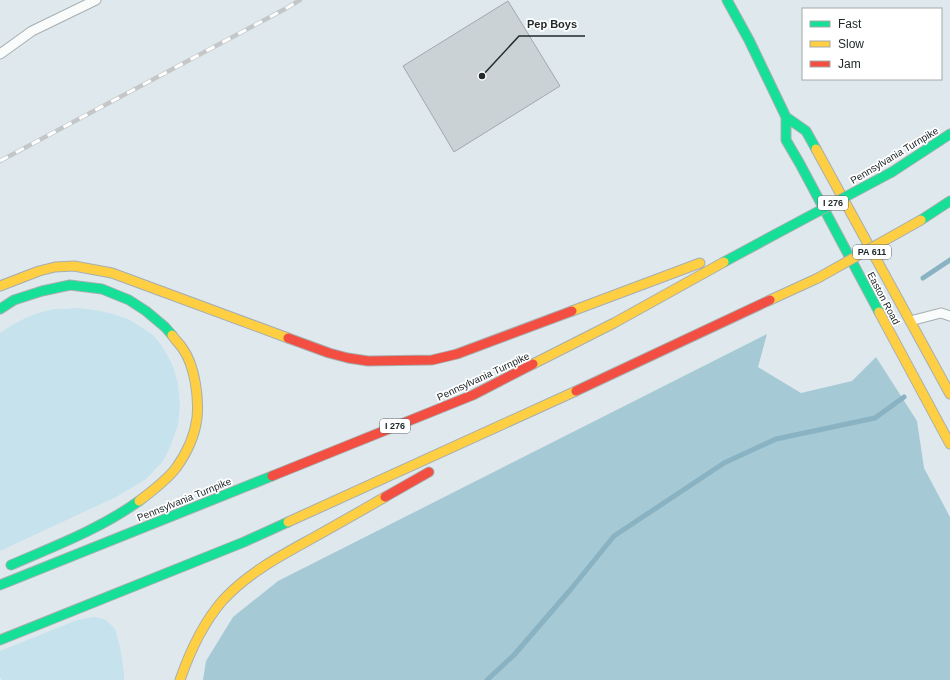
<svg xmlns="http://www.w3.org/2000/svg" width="950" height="680" viewBox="0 0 950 680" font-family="Helvetica,sans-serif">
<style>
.green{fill:#c5e2ed}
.forest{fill:#a5c9d5}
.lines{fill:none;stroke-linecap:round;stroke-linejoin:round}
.stream{stroke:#89b3c2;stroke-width:5}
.building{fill:#cad2d6;stroke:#a1a9ac}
.lane-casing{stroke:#a6aeb0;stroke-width:11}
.fast-casing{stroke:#a6aeb0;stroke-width:11}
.slow-casing{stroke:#a6aeb0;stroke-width:11}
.jam-casing{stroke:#a6aeb0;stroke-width:11}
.lane{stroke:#fafcfc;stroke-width:9}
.fast{stroke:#16e098;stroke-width:9}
.slow{stroke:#ffcf43;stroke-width:9}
.jam{stroke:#f24e42;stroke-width:9}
.rail-casing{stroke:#c4c7c8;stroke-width:4.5}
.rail{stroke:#fff;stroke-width:3;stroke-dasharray:9;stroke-linecap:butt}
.fast-bridge-casing{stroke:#a6aeb0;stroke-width:11;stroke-linecap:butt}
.slow-bridge-casing{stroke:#a6aeb0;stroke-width:11;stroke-linecap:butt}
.fast-bridge{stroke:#16e098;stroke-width:9}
.slow-bridge{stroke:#ffcf43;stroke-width:9}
.labels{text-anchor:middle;stroke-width:3.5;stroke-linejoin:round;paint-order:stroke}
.shield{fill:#fff;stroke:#64696b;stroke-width:1}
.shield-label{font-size:9px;font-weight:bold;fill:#21292b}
.street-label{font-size:10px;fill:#21292b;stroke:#fff}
.leader{fill:none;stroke:#21292b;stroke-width:1.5}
.callout-dot{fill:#21292b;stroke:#fff;stroke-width:1.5}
.callout-label{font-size:11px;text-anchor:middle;font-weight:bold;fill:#21292b;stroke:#fff;stroke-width:3.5;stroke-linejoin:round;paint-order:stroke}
</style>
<rect width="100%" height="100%" fill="#dfe9ed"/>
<path class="green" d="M77 308 95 310 113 314 128 319 141 327 153 335 162 346 172 364 178 384 180 404 178 425 170 447 163 461 146 479 116 497 0 551V333C16 322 35 312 55 309 62 309 69 309 77 308Z
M95 617 106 620 115 629 120 647 124 673V680H2L0 677V651L77 620Z"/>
<path class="forest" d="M767 334 758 367 801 393 852 381 876 357 917 421 924 468 950 517V680H203L206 661 233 617 278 581Z"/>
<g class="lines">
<path class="stream" d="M923 278 950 260
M487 680 514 655 571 589 614 536 724 463 776 439 875 418 904 397"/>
</g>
<path class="building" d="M508 1 560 86 454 152 403 66Z"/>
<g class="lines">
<defs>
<path id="lane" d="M0 54 32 31 96 0
M910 321 941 313 950 316"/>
<path id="fast" d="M727 0 749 40 786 117 806 131 816 149
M786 117V140L800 164
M800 164 879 312
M892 172 950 134
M921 220 950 201
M724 262 774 235
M0 309 14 300 42 291 70 285 102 289 129 300 146 311 165 327 172 335
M11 565C55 546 100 529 139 501
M0 585 272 476
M0 640 244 542 288 522"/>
<path id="slow" d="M816 149 950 394
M0 286 39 271 55 267 74 266 112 273 288 338
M770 300 818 278
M572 311 700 263
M879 312 950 444
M533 364 614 323 724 262
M139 501C152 491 166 481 176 468 186 454 195 435 197 418 199 398 195 366 183 349 180 344 175 340 172 335
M288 522 576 391
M180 680C190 651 203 623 223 600 248 573 280 556 311 539 336 525 361 511 385 497"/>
<path id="jam" d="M288 338 329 353 348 358 368 361 432 360 457 354 572 311
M576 391 770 300
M272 476 473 395 533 364
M385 497 429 472"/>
</defs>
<use href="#lane" class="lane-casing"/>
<use href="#fast" class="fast-casing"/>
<use href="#slow" class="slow-casing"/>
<use href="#jam" class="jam-casing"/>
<use href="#lane" class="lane"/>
<use href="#fast" class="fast"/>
<use href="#slow" class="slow"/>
<use href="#jam" class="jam"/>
<defs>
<path id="rail" d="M0 161 285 9 300 0"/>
</defs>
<use href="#rail" class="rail-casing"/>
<use href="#rail" class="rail"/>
<defs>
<path id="fast-bridge" d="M774 235 892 172"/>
<path id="slow-bridge" d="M818 278 921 220"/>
</defs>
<use href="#fast-bridge" class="fast-bridge-casing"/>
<use href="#slow-bridge" class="slow-bridge-casing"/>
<use href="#fast-bridge" class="fast-bridge"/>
<use href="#slow-bridge" class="slow-bridge"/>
</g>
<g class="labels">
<g class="shield">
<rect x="818" y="196" width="30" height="14" rx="3"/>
<rect x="853" y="245" width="38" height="14" rx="3"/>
<rect x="380" y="419" width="30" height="14" rx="3"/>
</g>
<g class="shield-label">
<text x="833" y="206">I 276</text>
<text x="872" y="255">PA 611</text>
<text x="395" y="429">I 276</text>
</g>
<g class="street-label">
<text transform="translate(894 155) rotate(-31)" y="4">Pennsylvania Turnpike</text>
<text transform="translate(884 298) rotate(62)" y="4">Easton Road</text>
<text transform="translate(483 376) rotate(-25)" y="4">Pennsylvania Turnpike</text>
<text transform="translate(184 499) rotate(-22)" y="4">Pennsylvania Turnpike</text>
</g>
</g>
<path class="leader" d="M482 76L519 36H585"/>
<circle class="callout-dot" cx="482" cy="76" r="4"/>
<g class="callout-label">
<text x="552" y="28">Pep Boys</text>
</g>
<rect x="802" y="8" width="140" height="72" fill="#ffffff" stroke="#a6a9aa"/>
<rect x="810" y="21" width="20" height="6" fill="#16e098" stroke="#a6a9aa"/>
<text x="838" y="28" font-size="12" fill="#21292b">Fast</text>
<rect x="810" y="41" width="20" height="6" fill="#ffcf43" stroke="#a6a9aa"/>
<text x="838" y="48" font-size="12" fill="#21292b">Slow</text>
<rect x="810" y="61" width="20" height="6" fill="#f24e42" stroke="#a6a9aa"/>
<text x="838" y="68" font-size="12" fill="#21292b">Jam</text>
</svg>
